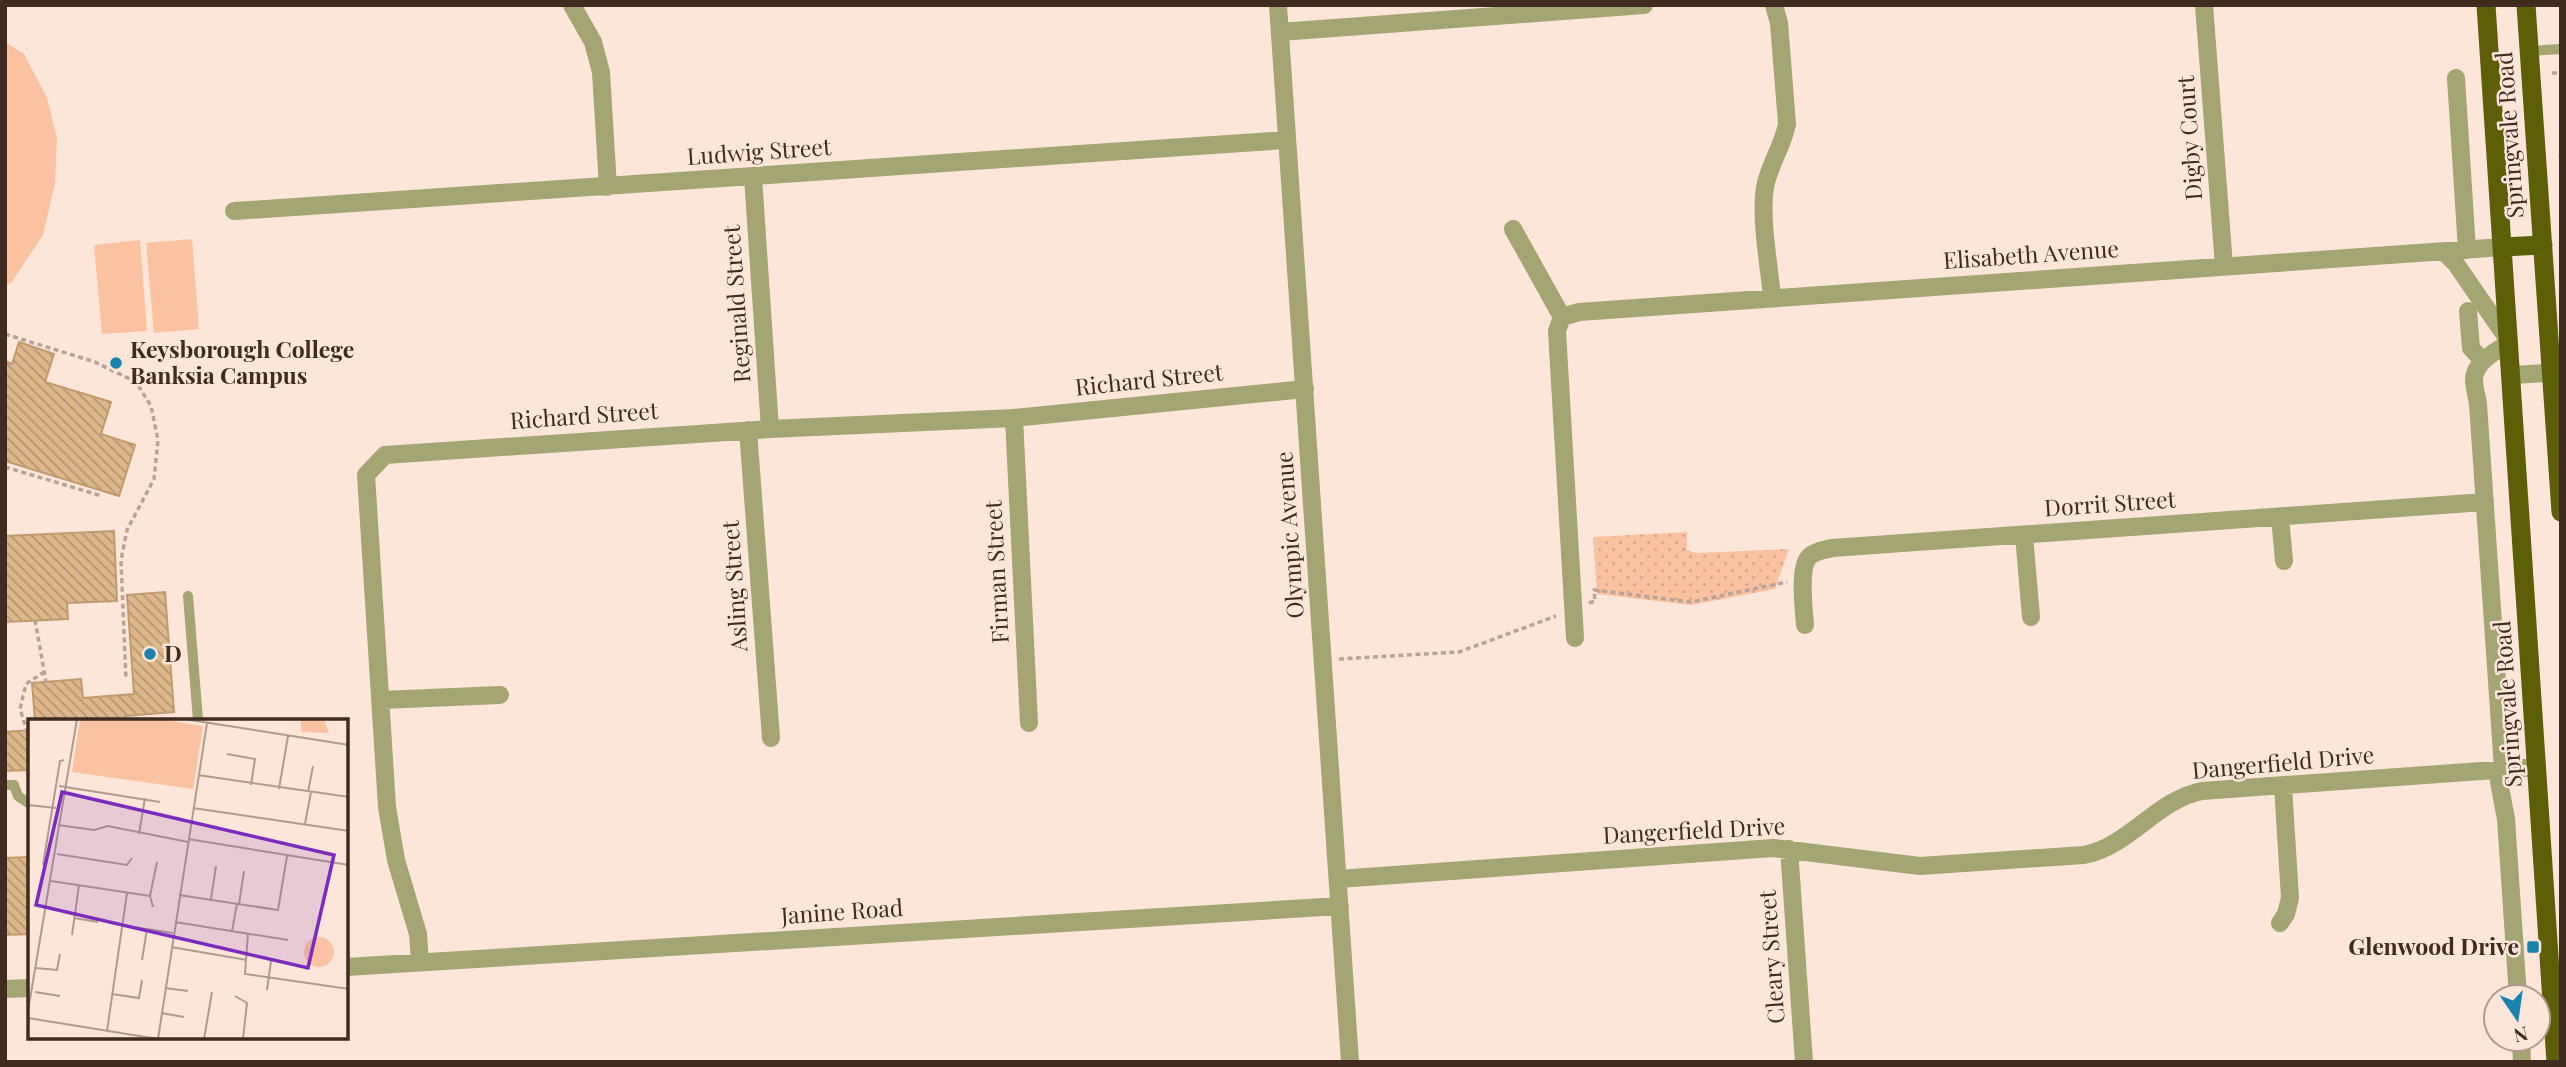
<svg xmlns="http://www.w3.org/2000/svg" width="2566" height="1067" viewBox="0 0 2566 1067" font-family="'Playfair Display',serif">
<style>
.grass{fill:url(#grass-dots)}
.garden{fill:#fbc2a2}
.building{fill:url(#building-back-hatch);stroke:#c09b6f;stroke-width:2}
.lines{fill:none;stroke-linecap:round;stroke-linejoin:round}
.path{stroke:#b9a397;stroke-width:3.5;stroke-dasharray:5 3.5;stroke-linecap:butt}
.service{stroke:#a3a573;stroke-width:10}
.minor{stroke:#a3a573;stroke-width:18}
.trunk{stroke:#5d5e08;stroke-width:19}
.poi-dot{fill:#1a83ac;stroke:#fce5d9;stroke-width:2.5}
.labels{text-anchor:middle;stroke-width:5;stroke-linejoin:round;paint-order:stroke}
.street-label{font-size:23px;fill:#3f2b1f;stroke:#fce5d9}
.poi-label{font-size:23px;font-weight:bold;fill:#3f2b1f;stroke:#fce5d9;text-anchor:start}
.inset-road{fill:none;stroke:#b09b8f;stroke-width:2}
.view{fill:#7b2cbf;fill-opacity:0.15;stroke:#7b2cbf;stroke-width:3.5}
.inset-edge{fill:none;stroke:#3f2b1f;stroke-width:3.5}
</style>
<defs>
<pattern id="grass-dots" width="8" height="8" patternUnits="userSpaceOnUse" patternTransform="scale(1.75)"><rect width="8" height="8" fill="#fbc2a2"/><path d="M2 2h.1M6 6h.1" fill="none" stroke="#d8a78b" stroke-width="1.8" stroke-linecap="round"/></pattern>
<pattern id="building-back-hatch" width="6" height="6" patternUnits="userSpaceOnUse" patternTransform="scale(1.75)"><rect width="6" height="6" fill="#deb78b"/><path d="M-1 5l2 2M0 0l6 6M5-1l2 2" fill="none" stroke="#b59571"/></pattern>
</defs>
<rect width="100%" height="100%" fill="#fce5d9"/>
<path class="grass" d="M1687 532V550L1696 553 1789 549 1775 589 1691 605 1597 594 1593 537Z"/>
<path class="garden" d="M5 42 24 54 47 98 57 138 55 183 43 235 11 283 5 286Z
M192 239 199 329 154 333 146 243Z
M140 240 147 331 102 334 94 245Z"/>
<path class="building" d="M19 342 54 354 45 382 111 402 101 434 135 445 119 496 5 461V361L12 364Z
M114 531 117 601 67 603 68 619 5 622V536Z
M165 592 174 712 125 716V720H35L32 683 81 679 83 698 134 694 127 595Z
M30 730V770L5 771V732Z
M30 857V934L5 935V858Z"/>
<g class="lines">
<path class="path" d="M2552 73H2561
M2559 157 2561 156
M5 334 95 362 136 382 151 406 158 440 154 479 127 530 121 560 126 680
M5 467 102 496
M1589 603 1595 601 1594 590 1691 602 1787 582
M35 620 46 682
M1339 659 1459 652 1556 616
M30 741 20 709 26 684 44 672"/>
<path class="service" d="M2529 51 2561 49
M188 596 198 720
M5 785H14L18 796 30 804"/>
<path class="minor" d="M572 5 593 42 601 72 608 187
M1278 5 1350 1062
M2204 5 2224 266
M1280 32 1644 5
M2456 78 2467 250
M753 177 770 429
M234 211 1286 140
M1513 229 1562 317 1557 331 1575 638
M2444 252 2456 264 2509 341
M1772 297C1769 265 1760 218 1765 187 1769 165 1783 146 1787 124L1779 23 1774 5
M2468 311 2471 348 2483 361
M1562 317 1579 312 2503 247
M2509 343C2496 351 2474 362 2474 380 2474 388 2477 396 2478 404L2503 769 2499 782 2506 819 2518 997
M2512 375 2561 372
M1014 418 1029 723
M748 430 771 738
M2280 517 2284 561
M2024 535 2031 617
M1805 625C1804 610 1798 566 1810 556 1815 551 1825 550 1832 548L2485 502
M381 700 500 695
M1789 849 1804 1062
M1338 879 1773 848 1920 866 2084 855C2130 846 2156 800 2202 791L2537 767
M2280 923 2286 914 2290 898 2283 786
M420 962 418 934 396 860 387 807 366 475 385 455 770 429 1014 418 1305 389
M346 967 1340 906
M5 989 30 988
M2521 1039 2522 1062"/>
<path class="trunk" d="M2486 5 2556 1062
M2526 5 2561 512
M2503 247 2543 245"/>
</g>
<g class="poi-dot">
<circle cx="116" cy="363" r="7"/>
<circle cx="150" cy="654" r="7"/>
<rect x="2526" y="940" width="14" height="14" rx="3.5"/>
</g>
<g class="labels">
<g class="street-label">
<text transform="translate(2510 135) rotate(-94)" y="8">Springvale Road</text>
<text transform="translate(2190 138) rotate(-94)" y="8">Digby Court</text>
<text transform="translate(759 152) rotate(-4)" y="8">Ludwig Street</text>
<text transform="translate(2031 255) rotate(-4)" y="8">Elisabeth Avenue</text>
<text transform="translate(737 304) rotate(-94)" y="8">Reginald Street</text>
<text transform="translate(1149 380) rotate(-6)" y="8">Richard Street</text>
<text transform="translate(584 416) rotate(-4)" y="8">Richard Street</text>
<text transform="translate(2110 504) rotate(-4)" y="8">Dorrit Street</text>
<text transform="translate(1290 535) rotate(-94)" y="8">Olympic Avenue</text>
<text transform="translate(997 572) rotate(-93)" y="8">Firman Street</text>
<text transform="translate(735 586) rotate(-94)" y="8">Asling Street</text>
<text transform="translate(2508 704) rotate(-94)" y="8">Springvale Road</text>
<text transform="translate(2283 763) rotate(-5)" y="8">Dangerfield Drive</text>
<text transform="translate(1694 831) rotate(-3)" y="8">Dangerfield Drive</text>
<text transform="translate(842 912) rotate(-4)" y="8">Janine Road</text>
<text transform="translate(1772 957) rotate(-94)" y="8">Cleary Street</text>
</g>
<g class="poi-label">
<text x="130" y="358">Keysborough College<tspan x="130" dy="26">Banksia Campus</tspan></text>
<text x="164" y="662">D</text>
<text x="2519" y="955" text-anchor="end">Glenwood Drive</text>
</g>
</g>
<g transform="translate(28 719)">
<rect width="320" height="320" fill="#fce5d9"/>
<path d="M52 0H131L175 7 165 70 44 53Z" fill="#fbc2a2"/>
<path d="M273 0H296L301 14 273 13ZM55 3 81 7 77 29H51ZM127 45 162 50 161 62 125 57ZM276 233a15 15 0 1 1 30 0a15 15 0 1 1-30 0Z" fill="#fbc2a2"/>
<path class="inset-road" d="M156 0 321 26M199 35 227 40 223 66M170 56 321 78M31 67 132 83M251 70 260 17M280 73 285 47M0 86 28 89M165 89 321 112M277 105 283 73M30 106 66 111 80 107 160 123M111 115 117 79M160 120 321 146M29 135 99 146 104 139M15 146 32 42 36 41M23 162 122 177M151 176 250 191 259 137M183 180 188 147M211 185 216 152M125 188 122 177 129 143M46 199 70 203M147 203 260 221M92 206 145 214M204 212 209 185M220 214 217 255 321 270M44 216 51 166M143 228 219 241M114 241 119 210M8 249 29 251 32 235M137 269 160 272M239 271 243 242M7 273 32 277M84 275 111 279 114 261M207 277 219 284 215 320M0 292 49 0M133 294 156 298M0 299 130 320M79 312 99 174M130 320 179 4M176 320 184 273"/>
<path class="view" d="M34 73 306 136 280 249 8 186Z"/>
<rect width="320" height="320" class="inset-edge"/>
</g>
<rect width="2566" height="1067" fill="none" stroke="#3f2b1f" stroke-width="14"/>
<g transform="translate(2517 1018) rotate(167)"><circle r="33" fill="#fce5d9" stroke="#b09b8f" stroke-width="2"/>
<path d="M0-5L12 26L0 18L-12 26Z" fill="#1a83ac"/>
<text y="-10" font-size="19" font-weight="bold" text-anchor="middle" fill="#3f2b1f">N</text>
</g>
</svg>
